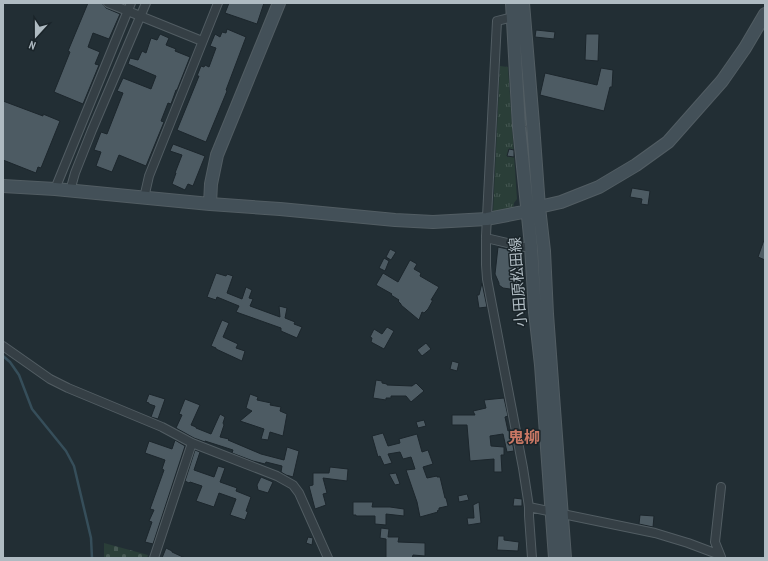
<svg xmlns="http://www.w3.org/2000/svg" width="768" height="561" viewBox="0 0 768 561" font-family="'PT Sans Narrow','Noto Sans JP',sans-serif">
<style>
.grass{fill:url(#grass-tufts)}
.cemetery{fill:url(#cemetery-stones)}
.lines{fill:none;stroke-linecap:round;stroke-linejoin:round}
.stream{stroke:#364e5a;stroke-width:2.5}
.building{fill:#4d5b63;stroke:#1c262c}
.street-casing{stroke:#525d63;stroke-width:10}
.secondary-casing{stroke:#525d63;stroke-width:14}
.street{stroke:#353f45;stroke-width:8}
.secondary{stroke:#435058;stroke-width:12}
.labels{text-anchor:middle;stroke-width:3;stroke-linejoin:round;paint-order:stroke}
.street-label{font-size:15px;fill:#afbbc2;stroke:#1a2429}
.neighbourhood-label{font-size:16px;font-weight:bold;fill:#c87764;stroke:#1a2429}
</style>
<defs>
<pattern id="grass-tufts" width="24" height="20" patternUnits="userSpaceOnUse"><rect width="24" height="20" fill="#2a3e38"/><path d="M3 7l-1-3M5 7V3M7 7l1-3M15 17l-1-3M17 17v-4M19 17l1-3" fill="none" stroke="#465853"/></pattern>
<pattern id="cemetery-stones" width="16" height="16" patternUnits="userSpaceOnUse"><rect width="16" height="16" fill="#2a3e38"/><path d="M2 7V4a2 2 0 0 1 4 0v3zM10 15v-3a2 2 0 0 1 4 0v3z" fill="#465853"/></pattern>
</defs>
<rect width="100%" height="100%" fill="#222e34"/>
<path class="grass" d="M500 66 508 67 517 199 514 203 513 210 493 213Z"/>
<path class="cemetery" d="M104 543 148 555 147 558H104Z"/>
<g class="lines">
<path class="stream" d="M3 356 10 362 19 375 32 409 66 451 74 466 91 538 92 558"/>
</g>
<path class="building" d="M88 3H101L103 4 106 8 120 14 109 39 93 33 88 47 100 52 95 64 99 65 83 104 54 92 70 52 68 51Z
M229 3H264L257 24 225 13Z
M227 29 246 37 226 90 227 91 206 142 177 130 199 76H197L201 66 204 67 205 65 209 67 216 48 210 46 215 34 220 37 222 32 226 33Z
M536 30 555 32 554 39 535 37Z
M160 34 169 38 166 45 176 49 175 51 190 57 177 90H176L171 104 168 103 161 121 164 122 146 166 119 155 112 172 96 166 101 152 94 150 101 132 107 134 123 93 117 91 123 78 151 89 156 76 128 64 130 58 138 60 142 51 146 53 151 38 157 40Z
M586 34H599L598 61 585 60Z
M601 68 613 70 612 87H610L604 111 540 95 545 73 597 85Z
M3 101 43 116V114L60 121 41 168 38 167 36 173 3 160Z
M173 144 205 156 193 186 188 184 185 190 172 184 176 173H175L182 155 170 151Z
M509 149 514 150V157L507 156Z
M632 188 650 191 648 205 641 204 642 199 630 197Z
M764 240H765V260L758 257Z
M498 247 521 252 517 290 503 288 499 285V283L495 274Z
M390 249 396 252 391 260 386 257Z
M384 258 389 261 385 271 379 268Z
M410 260 417 264 414 269 421 273 420 276 439 287 431 300H433L428 309 424 313 422 312 419 320 401 305V304L398 301 399 300 391 295 392 294 376 285 383 273 398 282Z
M216 273 226 276 227 274 233 276 227 293 242 299 246 287 252 290 249 298 253 299 250 306 280 317 279 306 287 308 285 318 295 322 294 324 302 327 297 338 281 331V328L236 312 239 306 217 297 216 300 207 297Z
M482 283 487 307 479 308 477 295H479Z
M222 320 229 323 223 337 238 344 236 348 245 351 242 361 216 349V348L211 346Z
M387 327 394 331 384 349 371 342 372 338 370 337 374 329 382 334Z
M426 343 431 349 422 356 417 350Z
M452 361 459 363 457 371 450 369Z
M376 380 382 381V383L387 384V385L412 386 416 383 424 391 411 402 406 396H391V398H386V400L373 398Z
M149 394 165 399 158 419 151 417 155 406 149 404V403L146 402Z
M250 394 258 397 257 400 271 403 270 405 281 407 280 411 287 414 283 436 270 432 268 440 261 439 264 429 240 421 252 411 246 408Z
M504 398 508 416 505 417 508 431 510 430 514 451 507 452 503 434 490 436 491 446 504 447V455H501L502 472H494V459L470 461 467 425H452V415H475L473 411 486 408 484 400Z
M185 399 200 405 191 425 196 427V428L211 434 220 414 225 417 223 423 224 425 220 437 229 439 228 440 261 454 284 460 287 447 299 451 293 477 286 475 281 472 282 466 266 462 265 464 253 461 232 453 233 450 205 441V442L194 438 176 428 182 415 179 414Z
M424 420 426 426 418 428 416 422Z
M383 433 388 446 400 443 399 439 417 434 422 452 428 450 433 464 423 467 427 478 437 476V477H440L445 498H446L448 506 439 508V510L437 511 438 512 420 517 417 502 406 470 415 469 411 457 403 459 400 452 388 454 392 463 384 465 380 456 378 457 372 436Z
M175 440 185 446 153 544 145 542 152 522 149 521 154 510 150 509 164 470 162 469 165 460 145 453 149 441 172 449Z
M195 450 200 452 194 470 214 477 218 466 225 468 220 482 237 488 236 491 251 497 246 511 248 512 245 520 230 515 236 499 219 493 214 507 196 501 202 486 190 482 189 483 185 481Z
M330 467 348 469 347 481 323 478 327 493 323 494 326 505 315 509 309 486 313 485V473H329Z
M396 473 400 484 395 485 389 474Z
M261 477 273 482 268 493 258 490 257 485Z
M467 494 469 500 459 502 458 496Z
M514 498 522 499V506H513Z
M353 502H373L372 507H390L404 509V516L386 514V525L375 524V516H356V515H353Z
M479 502 481 523 468 525 467 518H474L473 505Z
M640 515 654 516 653 527 639 524Z
M381 528 389 529 388 537H399L398 542 425 543V556L413 555 412 558H386V539L380 538Z
M498 536H504V540L519 542 518 551 497 550Z
M308 537 313 538 312 545 306 543Z
M166 548 172 551V552L185 558H162Z"/>
<g class="lines">
<defs>
<path id="street" d="M108 3 202 41
M513 17 497 21 486 236V265L487 279 523 468 529 507V516L532 558
M55 189 131 3
M70 191 75 173 92 130 146 3
M144 198 149 176 218 3
M486 238 524 247
M3 346 50 379 68 388 162 427 192 443 277 476 293 485 299 493 328 558
M721 487 715 542 721 557
M529 507 655 533 688 543 720 555
M154 558 192 443"/>
<path id="secondary" d="M512 3 519 127 531 246 535 312 541 365 555 558
M523 3 533 124 539 207 544 251 547 314 565 558
M3 186 55 189 210 204 280 209 395 220 433 222 487 219 528 211 539 207 561 202 599 187 636 165 668 142 722 81 745 48 765 14
M210 204 211 184 217 155 279 3"/>
</defs>
<use href="#street" class="street-casing"/>
<use href="#secondary" class="secondary-casing"/>
<use href="#street" class="street"/>
<use href="#secondary" class="secondary"/>
</g>
<g class="labels">
<g class="street-label">
<text transform="translate(518 282) rotate(-94)" y="5">小田原松田線</text>
</g>
<g class="neighbourhood-label">
<text x="524" y="443">鬼柳</text>
</g>
</g>
<rect width="768" height="561" fill="none" stroke="#afbbc2" stroke-width="8"/>
<g transform="translate(36 36) rotate(201)" stroke="#1a2429" stroke-width="3" paint-order="stroke">
<path d="M0-3L7 15L0 10L-7 15Z" fill="#afbbc2"/>
<text y="-6" font-size="11" font-weight="bold" text-anchor="middle" fill="#afbbc2">N</text>
</g>
</svg>
